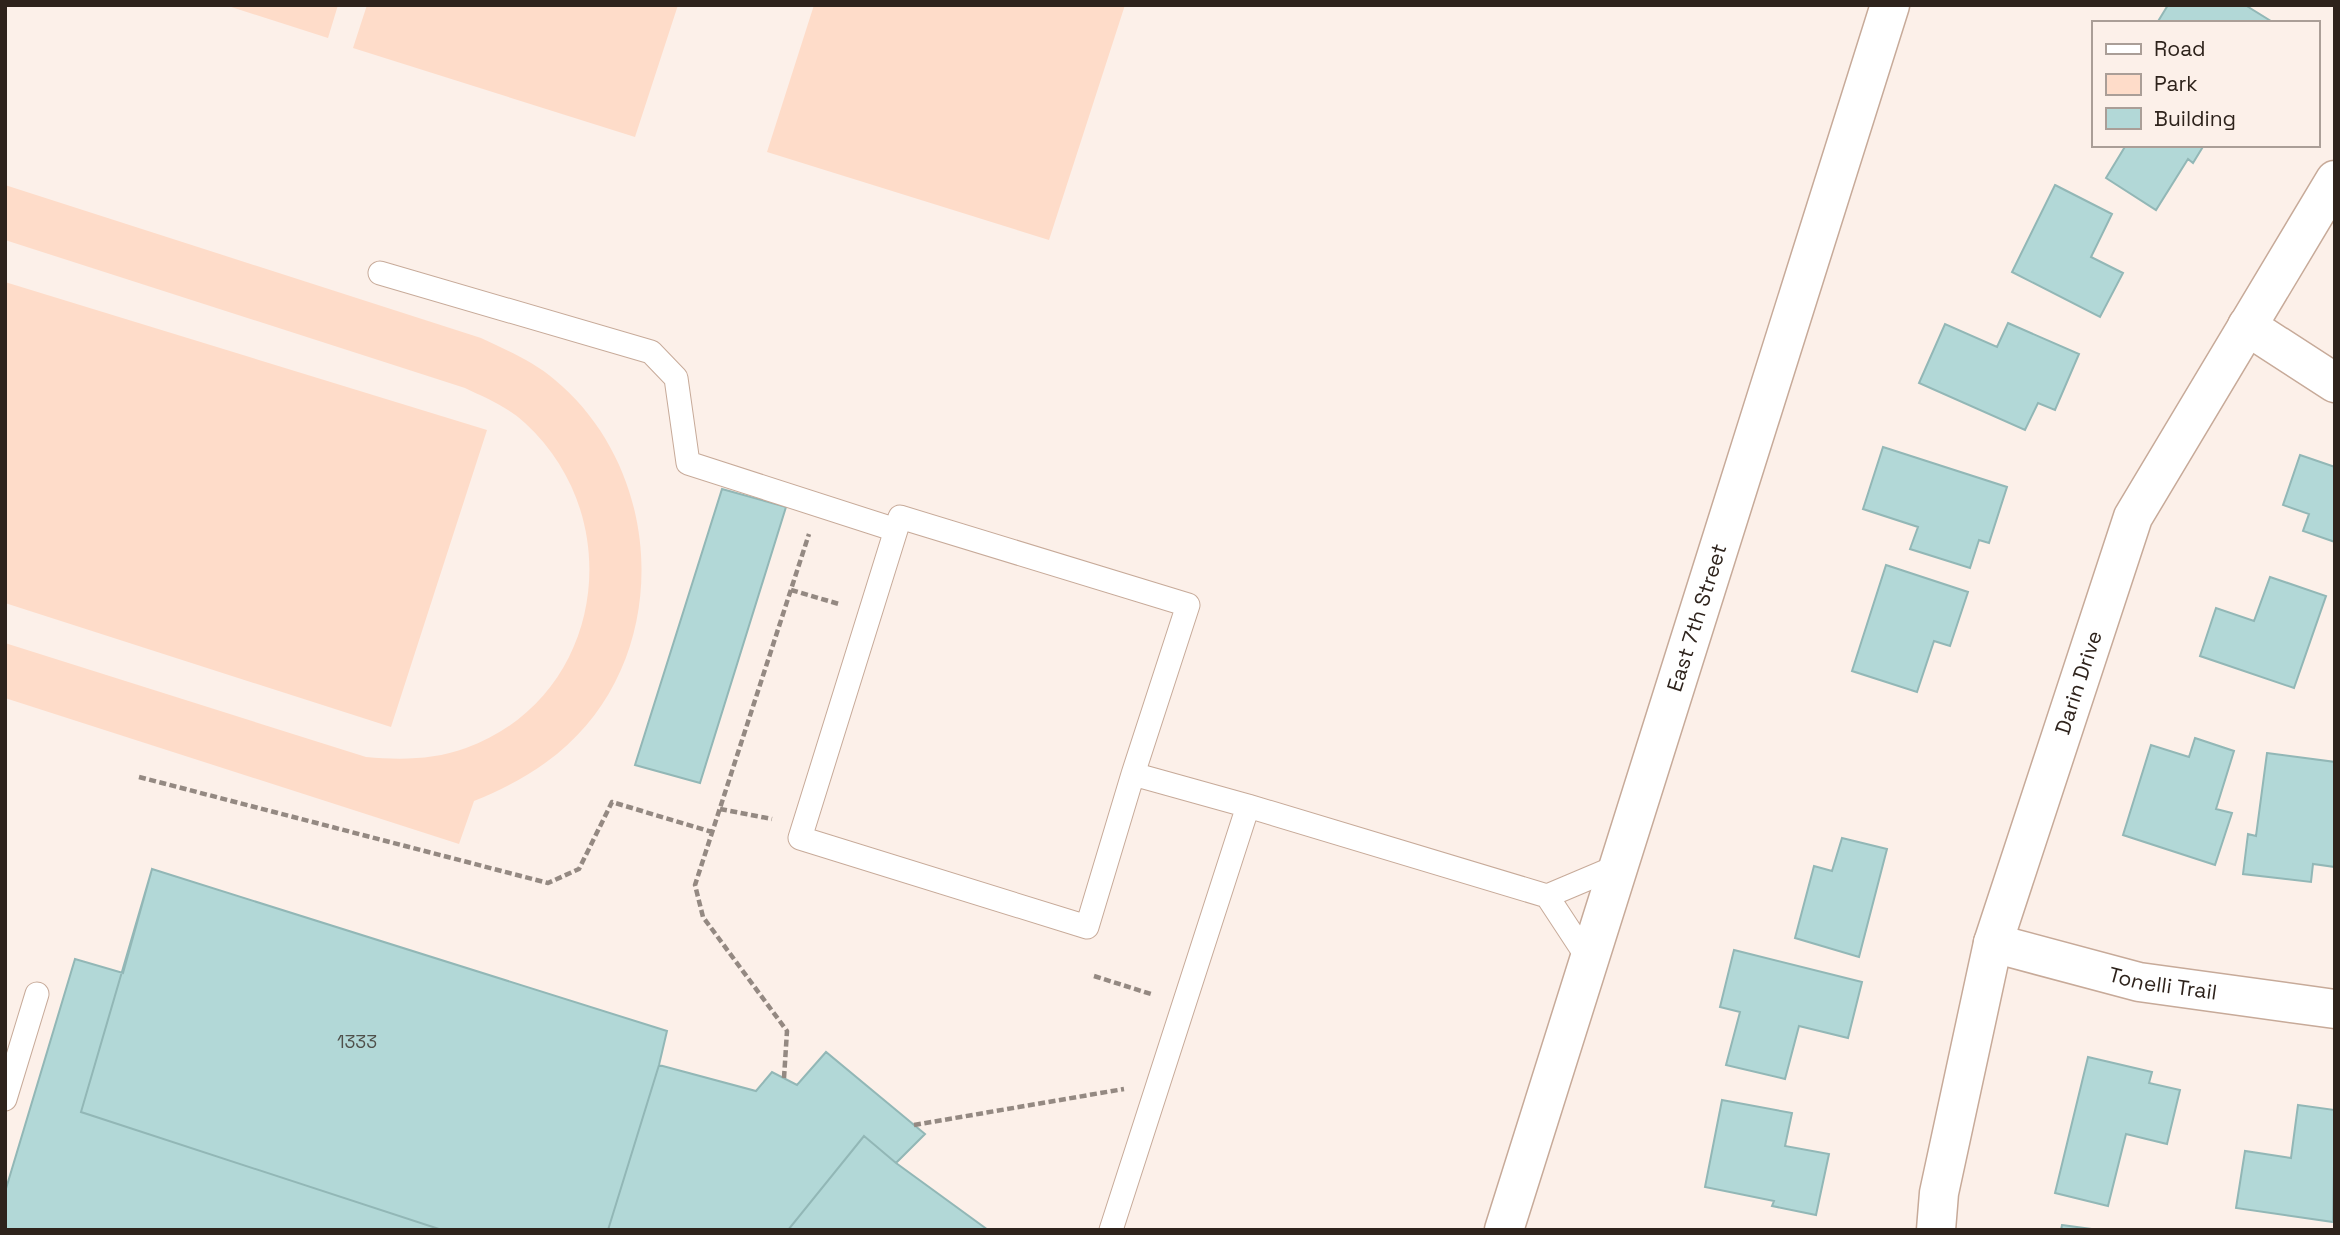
<svg xmlns="http://www.w3.org/2000/svg" width="2340" height="1235" viewBox="0 0 2340 1235" font-family="'Space Grotesk',sans-serif">
<style>
.green{fill:#fedcc9}
.building{fill:#b2d8d7;stroke:#92b7b6;stroke-width:2}
.lines{fill:none;stroke-linecap:round;stroke-linejoin:round}
.service-casing{stroke:#c7aa99;stroke-width:25}
.minor-casing{stroke:#c7aa99;stroke-width:41}
.tertiary-casing{stroke:#c7aa99;stroke-width:41}
.path{stroke:#948982;stroke-width:4.5;stroke-dasharray:7 3.5;stroke-linecap:butt}
.service{stroke:#fff;stroke-width:23}
.minor{stroke:#fff;stroke-width:38}
.tertiary{stroke:#fff;stroke-width:38}
.labels{text-anchor:middle;stroke-width:5;stroke-linejoin:round;paint-order:stroke}
.number-label{font-size:18px;fill:#4f504b}
.street-label{font-size:21px;fill:#2e231c;stroke:#fcf0e9}
</style>
<rect width="100%" height="100%" fill="#fcf0e9"/>
<path class="green" d="M225 5H338L328 38Z
M367 5H678L635 137 353 48Z
M814 5H1125L1049 240 767 152Z
M5 185 481 338C506 350 533 361 555 380 667 473 673 660 557 754 532 774 504 789 474 801L459 844 5 698V643L366 757C400 760 433 760 466 748 604 698 630 519 525 423 508 407 486 398 465 388L5 240Z
M5 282 487 430 391 727 5 603Z"/>
<path class="building" d="M2168 5H2245L2274 23H2157Z
M2126 145H2204L2193 163 2188 159 2156 210 2106 178Z
M2055 185 2112 214 2091 257 2123 273 2100 317 2012 272Z
M2008 323 2079 354 2055 410 2038 403 2025 430 1919 383 1945 324 1997 347Z
M1883 447 2007 487 1989 543 1979 540 1970 568 1910 549 1918 527 1863 509Z
M2300 455 2335 467V542L2303 531 2309 514 2283 505Z
M722 489 786 507 700 783 635 765Z
M1886 565 1968 592 1950 646 1934 641 1917 692 1852 671Z
M2270 577 2326 596 2294 688 2200 656 2216 608 2254 621Z
M2195 738 2234 751 2216 809 2232 813 2215 865 2123 835 2151 745 2189 757Z
M2267 753 2335 762V867L2313 864 2311 882 2243 874 2248 834 2256 836Z
M1842 838 1887 849 1859 957 1795 938 1814 866 1832 871Z
M152 869 667 1031 659 1065 756 1091 772 1072 797 1085 826 1052 925 1134 896 1163 988 1230H5V1192L75 959 123 973Z
M152 869 667 1031 659 1065 608 1230H442L81 1112Z
M1734 950 1862 982 1848 1038 1799 1026 1785 1079 1726 1065 1740 1012 1720 1007Z
M2088 1057 2152 1072 2149 1083 2180 1090 2167 1144 2126 1134 2108 1206 2055 1193Z
M1722 1100 1792 1113 1785 1146 1829 1154 1816 1215 1772 1206 1774 1201 1705 1187Z
M2298 1105 2335 1110 2333 1222 2236 1208 2245 1151 2291 1158Z
M864 1136 896 1163 988 1230H788Z
M2062 1225 2099 1230H2061Z"/>
<g class="lines">
<defs>
<path id="service" d="M380 273 651 352 676 378 688 463 896 530
M1133 774 1087 927 800 838 900 517 1188 605 1133 774 1248 806
M1547 896 1589 960
M5 1099 37 994
M1111 1230 1248 806 1547 896 1618 866"/>
<g id="minor">
<path d="M2247 326 2335 383"/>
<path id="s1" d="M1993 943 2139 982 2335 1009"/>
<path id="s2" d="M1936 1230 1939 1193 1993 943 2133 517 2335 180"/>
</g>
<g id="tertiary">
<path id="s3" d="M1504 1230 1890 5"/>
</g>
</defs>
<use href="#service" class="service-casing"/>
<use href="#minor" class="minor-casing"/>
<use href="#tertiary" class="tertiary-casing"/>
<path class="path" d="M791 590 839 604
M139 777 548 883 579 869 612 802 712 832
M720 809 772 819
M1094 976 1154 995
M784 1078 787 1031 703 917 695 885 809 534
M914 1125 1124 1089"/>
<use href="#service" class="service"/>
<use href="#minor" class="minor"/>
<use href="#tertiary" class="tertiary"/>
</g>
<g class="labels">
<g class="number-label">
<text x="357" y="1048">1333</text>
</g>
<g class="street-label">
<text dy="7" stroke="none"><textPath href="#s3" startOffset="642">East 7th Street</textPath></text>
<text dy="7" stroke="none"><textPath href="#s2" startOffset="567">Darin Drive</textPath></text>
<text dy="7" stroke="none"><textPath href="#s1" startOffset="175">Tonelli Trail</textPath></text>
</g>
</g>
<rect width="2340" height="1235" fill="none" stroke="#2e231c" stroke-width="14"/>
<rect x="2092" y="21" width="228" height="126" fill="#fcf0e9" stroke="#aa9e97" stroke-width="2"/>
<rect x="2106" y="44" width="35" height="10" fill="#ffffff" stroke="#aa9e97" stroke-width="2"/>
<text x="2154" y="56" font-size="21" fill="#2e231c">Road</text>
<rect x="2106" y="74" width="35" height="21" fill="#fedcc9" stroke="#aa9e97" stroke-width="2"/>
<text x="2154" y="91" font-size="21" fill="#2e231c">Park</text>
<rect x="2106" y="108" width="35" height="21" fill="#b2d8d7" stroke="#aa9e97" stroke-width="2"/>
<text x="2154" y="126" font-size="21" fill="#2e231c">Building</text>
</svg>
